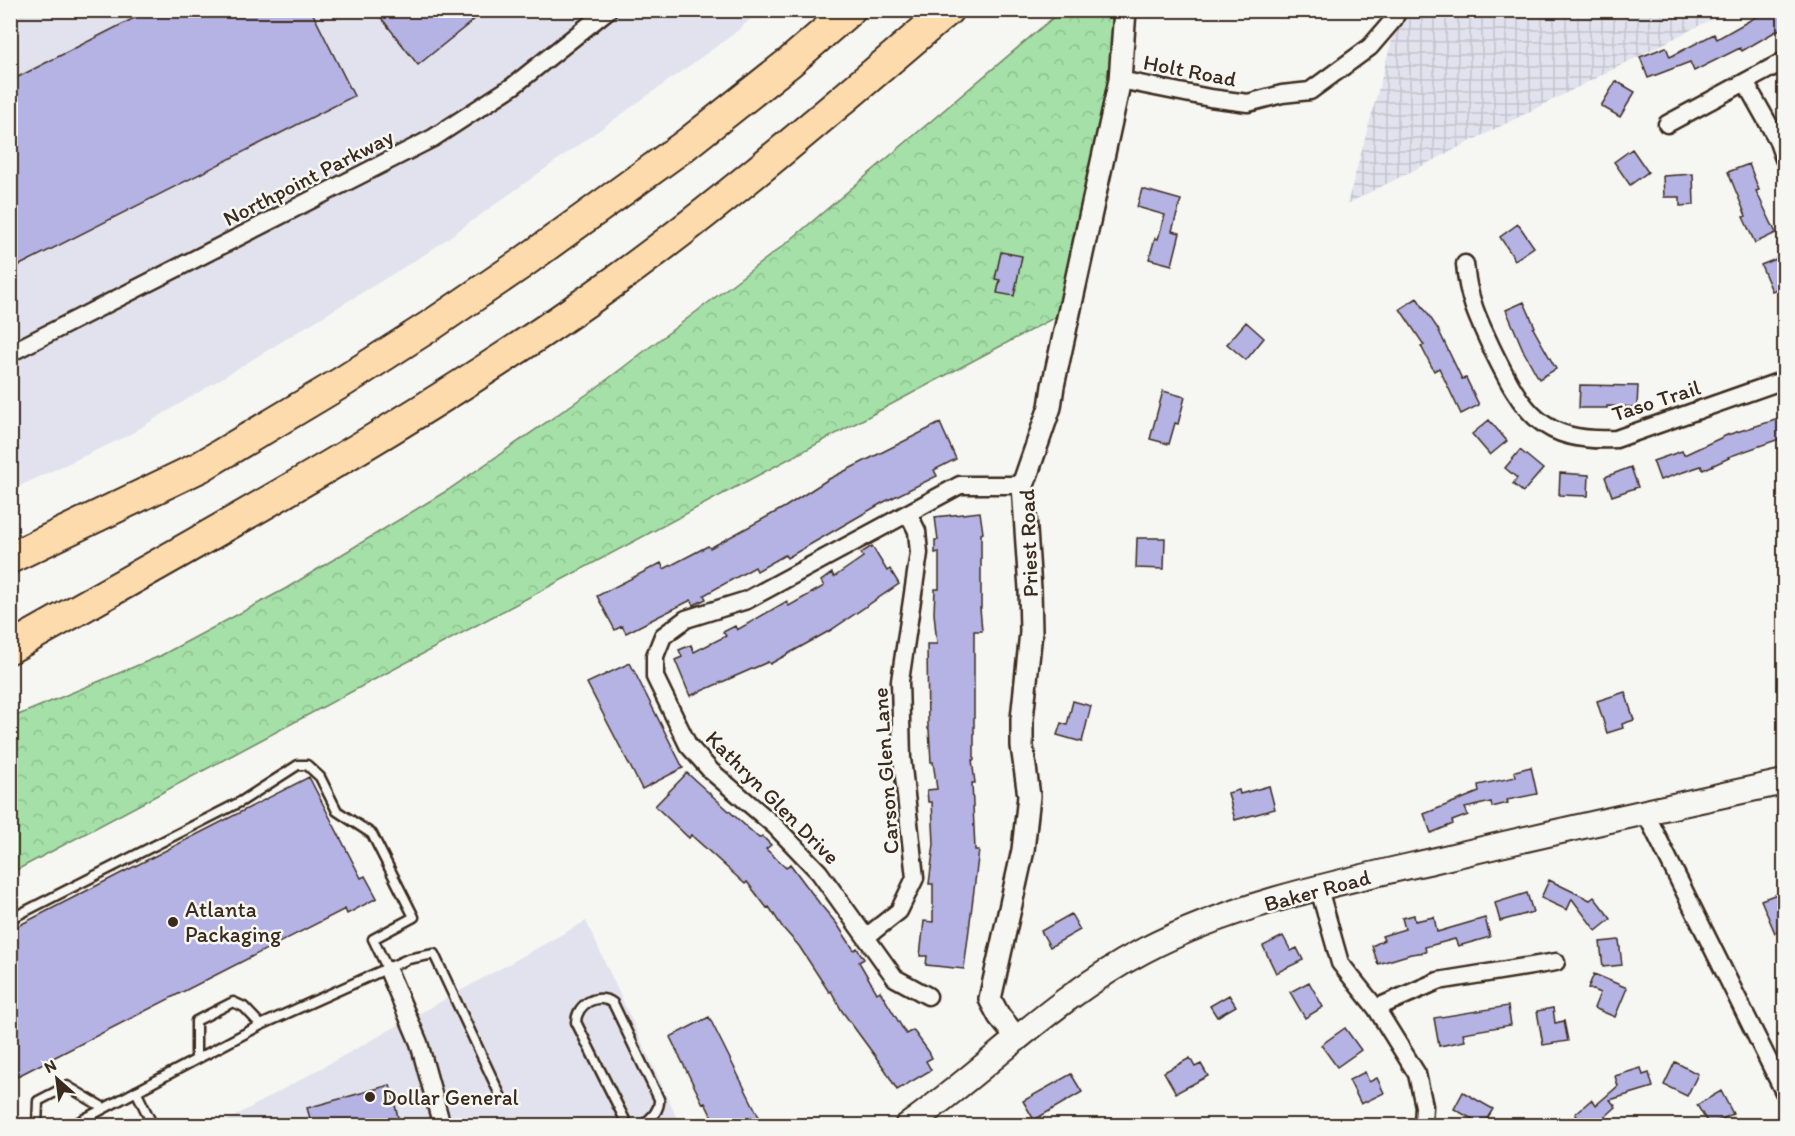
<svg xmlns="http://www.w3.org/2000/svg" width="1795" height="1136" viewBox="0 0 1795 1136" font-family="Itim,sans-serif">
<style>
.built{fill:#e2e2ee}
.industrial{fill:url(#industrial-grid)}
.forest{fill:url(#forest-crowns);stroke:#708562;stroke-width:1.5}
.building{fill:#b5b2e4;stroke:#3b2a1e;stroke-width:1.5}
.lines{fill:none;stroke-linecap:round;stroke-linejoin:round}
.service-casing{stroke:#3b2a1e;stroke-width:13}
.minor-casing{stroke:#3b2a1e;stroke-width:21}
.tertiary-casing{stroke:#3b2a1e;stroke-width:26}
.secondary-casing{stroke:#3b2a1e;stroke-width:28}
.motorway-casing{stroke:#3b2a1e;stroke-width:34}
.service{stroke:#f6f6f2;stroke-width:8}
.minor{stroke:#f6f6f2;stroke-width:16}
.tertiary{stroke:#f6f6f2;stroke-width:21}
.secondary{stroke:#f6f6f2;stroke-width:24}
.motorway{stroke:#fedbac;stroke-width:30}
.poi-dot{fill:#3b2a1e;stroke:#f6f6f2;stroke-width:2}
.labels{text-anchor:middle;stroke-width:5;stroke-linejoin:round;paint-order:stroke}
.street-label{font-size:22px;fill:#3b2a1e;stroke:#f6f6f2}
.poi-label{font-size:22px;fill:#3b2a1e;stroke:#f6f6f2;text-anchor:start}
</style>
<defs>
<pattern id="industrial-grid" width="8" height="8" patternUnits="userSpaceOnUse" patternTransform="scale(1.5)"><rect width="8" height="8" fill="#e2e2ee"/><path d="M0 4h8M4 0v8" fill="none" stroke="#c3c2cc"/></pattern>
<pattern id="forest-crowns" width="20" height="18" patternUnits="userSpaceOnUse" patternTransform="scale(1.5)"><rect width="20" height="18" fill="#a4e0a7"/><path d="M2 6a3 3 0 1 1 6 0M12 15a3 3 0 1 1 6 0" fill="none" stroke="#8ec08f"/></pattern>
</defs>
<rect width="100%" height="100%" fill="#f6f6f2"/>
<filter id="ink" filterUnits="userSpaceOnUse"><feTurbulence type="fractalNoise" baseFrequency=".0167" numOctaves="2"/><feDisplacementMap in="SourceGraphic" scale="12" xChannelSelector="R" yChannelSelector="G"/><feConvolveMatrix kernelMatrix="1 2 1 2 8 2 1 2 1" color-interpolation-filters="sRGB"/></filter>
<g filter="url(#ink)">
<path class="built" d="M10 11H760L731 36 427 253 127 436 11 490Z
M586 921 680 1125 217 1126Z"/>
<path class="industrial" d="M1400 11H1728L1347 204Z"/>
<path class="forest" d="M1061 11H1125L1078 305 11 873V718L160 656 285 589 448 490 596 388 788 242Z"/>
<path class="building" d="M150 10H311L354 96 10 270V81Z
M375 10H486L418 65Z
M1768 10H1785V26L1742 51 1740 48 1694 71 1690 62 1648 78 1640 57 1666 47 1670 57 1714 34 1717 39Z
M1616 81 1635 92 1620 117 1601 106Z
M1632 149 1648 172 1630 185 1614 162Z
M1749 164 1759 190 1756 191 1776 233 1755 243 1743 217 1746 216 1728 172Z
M1693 174 1694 205 1680 206V197H1664L1663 176Z
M1142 189 1181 200 1172 231 1180 233 1172 265 1149 259 1155 238 1158 239 1165 215 1137 207Z
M1518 224 1534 247 1515 260 1500 237Z
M1001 252 1022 256 1014 296 997 293 1000 280 995 279Z
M1781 257 1785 264V285L1772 291 1761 265Z
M1417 298 1438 329 1462 379 1466 378 1479 405 1461 414 1439 368 1434 371 1421 346 1424 345 1400 309Z
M1524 302 1535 327 1533 328 1556 369 1539 379 1524 352 1506 310Z
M1246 322 1264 338 1246 360 1227 344Z
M1580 385 1638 386 1637 407 1607 406V408H1579Z
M1163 391 1185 397 1178 424 1175 423 1169 444 1150 439Z
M1785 417V437L1728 457 1729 458 1703 470 1701 466 1660 480 1653 461 1682 451 1684 455 1727 435Z
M1489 420 1507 441 1490 455 1472 434Z
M940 423 956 459 934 470 937 476 882 503 787 558 785 555 757 571 755 567 704 595 706 599 694 605 691 600 626 633 622 626 615 630 597 596 661 563 664 569 708 546 710 548 785 507 827 480Z
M1520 450 1543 469 1523 492 1513 484 1517 478 1505 468Z
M1631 467 1638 487 1612 496 1605 477Z
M1560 473 1589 475 1588 496 1559 495Z
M980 512 983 533 981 534V608H980L982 631H974V760H972L975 783H972L975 850H979L964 969 926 965 927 956H920L924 921 933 922V884H929L934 844 932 802H928L927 790 937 789 933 762H931L929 729H928L927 644H937L934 613 935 589H939V552L935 553V540H938L935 517Z
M1137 538H1165L1164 569 1136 568Z
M872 546 887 571 890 569 899 584 831 630 770 664 768 662 690 696 675 660 682 657 679 650 691 645 694 652 726 636 723 632 735 626 737 630 787 601 789 606 824 586 821 581 832 573 834 577 863 557 861 553Z
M630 663 683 768 642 789 587 683Z
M1625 692 1634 720 1622 724 1623 728 1607 733 1597 701Z
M1073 701 1091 706 1082 742 1057 735 1061 723 1067 725Z
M1531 767 1537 794 1507 800 1508 803 1492 807 1491 802 1465 808 1468 815 1452 821 1453 824 1431 833 1424 814 1479 792 1478 785 1516 777 1515 771Z
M687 773 759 838 762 836 771 845 766 849 786 868 790 864 820 904 837 924 854 950 857 948 864 959 859 962 877 993 880 991 906 1034 913 1030 929 1052 932 1058 926 1061 931 1070 897 1090 886 1071 842 1011 831 991 829 992 799 946 783 928 769 907 767 908 747 882 745 884 691 835 689 838 655 806Z
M309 777 361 878 365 876 377 898 347 914 345 909 10 1080V930Z
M1269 786 1275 809 1235 820 1228 793 1239 790 1240 794Z
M1549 880 1590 900 1594 897 1611 919 1596 931 1572 899 1567 910 1541 898Z
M1785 891V929L1775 933 1761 900Z
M1527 893 1533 912 1500 921 1495 903Z
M1071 914 1080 930 1050 947 1041 931Z
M1414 915 1415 921 1434 917 1437 932 1485 918 1490 937 1458 946 1455 939 1425 947 1426 952 1411 954 1378 964 1372 946 1384 940 1382 936 1405 929 1402 918Z
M1283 936 1291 951 1297 948 1303 960 1276 973 1263 946Z
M1619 940 1622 965 1603 967 1600 942Z
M1594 974 1627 988 1615 1017 1594 1008 1600 993 1588 988Z
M1309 982 1323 1007 1305 1018 1290 992Z
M1229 995 1236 1006 1217 1017 1210 1006Z
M1508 1006 1511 1025 1463 1033 1465 1041 1439 1046 1434 1018Z
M1553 1008 1555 1023 1564 1021 1568 1041 1543 1045 1537 1011Z
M709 1017 763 1125H716L705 1103 703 1104 670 1037Z
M1345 1028 1361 1050 1337 1067 1321 1045Z
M1190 1058 1195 1067 1201 1064 1208 1076 1176 1093 1164 1072Z
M1675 1062 1698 1074 1687 1096 1664 1085Z
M1641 1068 1643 1075 1649 1073 1653 1087 1610 1100 1616 1107 1596 1125H1585L1575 1114 1591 1100 1596 1105 1618 1086 1615 1076Z
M1365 1072 1369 1082 1377 1078 1384 1093 1361 1104 1349 1080Z
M1071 1074 1082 1092 1034 1120 1023 1101Z
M390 1085 400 1125H312L307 1108Z
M1721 1091 1733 1114 1709 1125 1697 1105Z
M1463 1092 1493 1109 1483 1125 1454 1109Z"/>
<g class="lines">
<defs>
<path id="service" d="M10 919 242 801 298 765H307L320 777 337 811 372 834 414 917 373 939 388 970
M196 1059V1021L233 1002 244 1007 261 1025
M136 1091 153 1126
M37 1126 38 1101 67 1086 104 1108
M71 1126 261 1025 408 959 434 954 501 1097
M628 1126 576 1022C577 1004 597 992 613 1003L659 1099C660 1111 651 1118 642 1126"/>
<path id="minor" d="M1120 80 1210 98 1248 103 1282 94 1310 91 1370 47 1394 19 1398 10
M1745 82 1777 139 1784 159
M1667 124 1784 61
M1465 264C1468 299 1478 319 1493 351 1523 412 1541 443 1616 439L1784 380
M10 353 433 138 513 86 608 10
M1645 812 1784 1092
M1319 889 1340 963 1376 1008 1417 1074 1424 1106 1423 1126
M866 937 899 911 915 878 902 758 900 681 919 553 917 531 908 513
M388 970 419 1043 442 1126
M928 996 895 978 819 872 775 826 711 771 688 745 655 677V656L663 636 686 619 747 600 960 485H1023
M1376 1008 1438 981 1556 962"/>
<path id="tertiary" d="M1017 1038 999 1016 990 999 1023 850 1029 796 1022 746V719L1031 632 1030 589 1023 485 1050 407 1053 386 1120 80 1125 10"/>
<path id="secondary" d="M907 1126C987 1069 1055 997 1143 951 1231 905 1335 883 1432 861 1549 833 1667 807 1784 782"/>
<path id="motorway" d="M10 558 200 467 344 381 433 324 521 264 684 146 790 62 850 10
M10 648C208 536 407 428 593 297 717 209 832 109 948 10"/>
</defs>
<use href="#service" class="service-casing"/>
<use href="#minor" class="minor-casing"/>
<use href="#tertiary" class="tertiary-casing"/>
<use href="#secondary" class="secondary-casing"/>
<use href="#motorway" class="motorway-casing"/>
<use href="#service" class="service"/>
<use href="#minor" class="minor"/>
<use href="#tertiary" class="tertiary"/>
<use href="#secondary" class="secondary"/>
<use href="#motorway" class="motorway"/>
</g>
</g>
<g class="poi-dot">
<circle cx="173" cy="922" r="6"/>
<circle cx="370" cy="1097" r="6"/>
</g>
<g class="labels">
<g class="street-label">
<text transform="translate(1190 70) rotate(11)" y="8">Holt Road</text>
<text transform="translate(308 177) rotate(-27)" y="8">Northpoint Parkway</text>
<text transform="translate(1656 400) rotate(-18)" y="8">Taso Trail</text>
<text transform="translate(1028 543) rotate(-92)" y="8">Priest Road</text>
<text transform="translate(885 771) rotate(-94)" y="8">Carson Glen Lane</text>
<text transform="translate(773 797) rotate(45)" y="8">Kathryn Glen Drive</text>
<text transform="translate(1317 890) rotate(-15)" y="8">Baker Road</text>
</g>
<g class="poi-label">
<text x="185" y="917">Atlanta<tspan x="185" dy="25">Packaging</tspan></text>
<text x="382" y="1105">Dollar General</text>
</g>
</g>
<rect width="1795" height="1136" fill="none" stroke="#f6f6f2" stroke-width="36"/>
<rect x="18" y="18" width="1759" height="1100" fill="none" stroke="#3b2a1e" stroke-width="2" filter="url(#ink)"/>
<g transform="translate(57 1079) rotate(332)" stroke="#f6f6f2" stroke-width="4.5" paint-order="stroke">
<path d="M0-4.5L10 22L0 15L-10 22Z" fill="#3b2a1e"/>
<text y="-9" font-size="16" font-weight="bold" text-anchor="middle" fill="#3b2a1e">N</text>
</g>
</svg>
